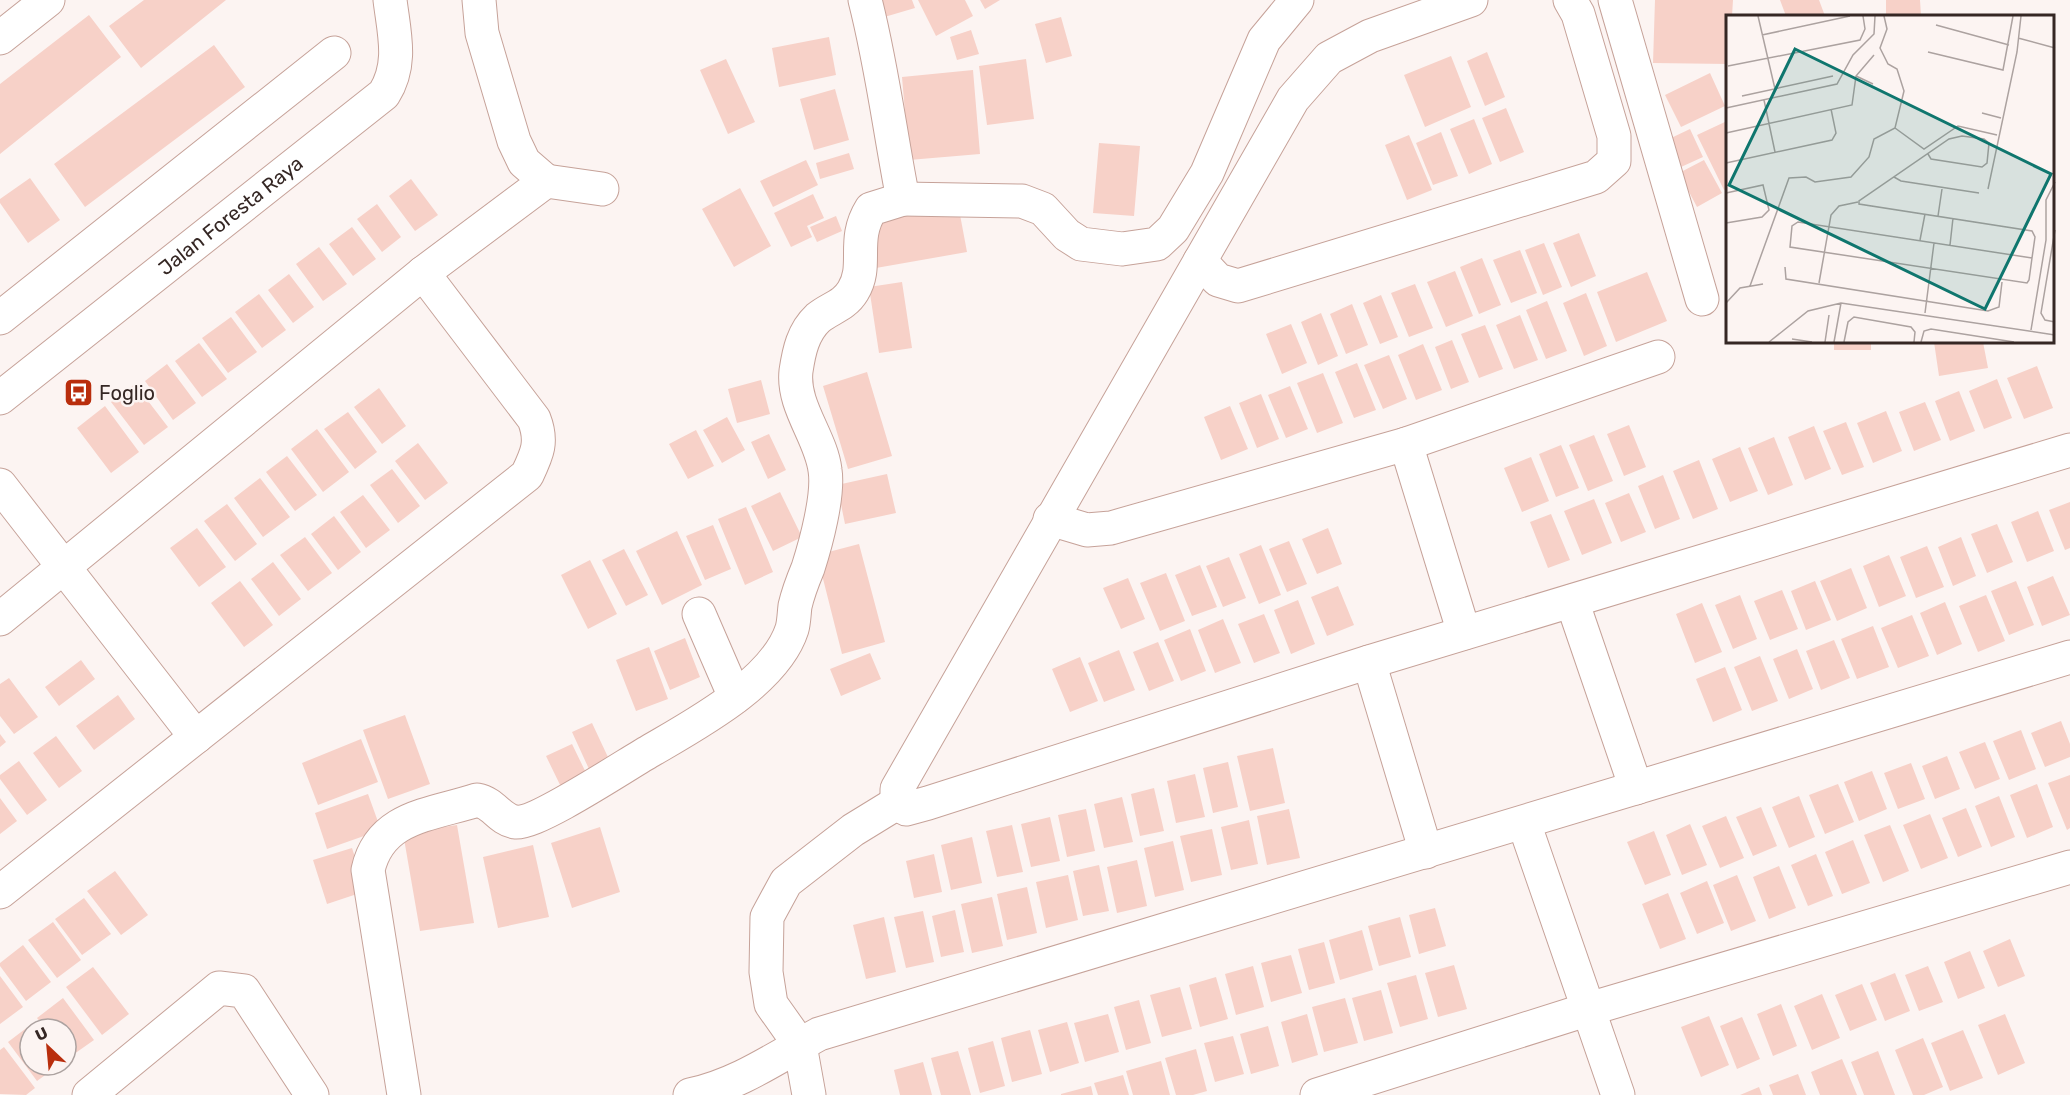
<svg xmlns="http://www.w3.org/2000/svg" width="2070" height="1095" viewBox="0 0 2070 1095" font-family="Rubik,sans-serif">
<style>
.building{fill:#f7d1c8}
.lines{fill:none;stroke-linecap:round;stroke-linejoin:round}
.minor-casing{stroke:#c6a299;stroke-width:35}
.minor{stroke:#fff;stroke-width:33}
.labels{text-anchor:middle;stroke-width:5;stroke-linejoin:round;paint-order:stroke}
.street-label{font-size:20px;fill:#352724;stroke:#fcf4f2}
.poi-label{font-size:20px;fill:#352724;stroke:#fcf4f2;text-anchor:start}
.inset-road{fill:none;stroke:#aca2a0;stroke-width:1.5}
.view{fill:#0f766e;fill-opacity:0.15;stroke:#0f766e;stroke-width:3}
.inset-edge{fill:none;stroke:#352724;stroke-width:3}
</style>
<rect width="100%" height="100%" fill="#fcf4f2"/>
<path class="building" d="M144 0H226L141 68 109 26Z
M875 0H912L915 8 881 18Z
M918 0H965L973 16 936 36Z
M980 0H1000L985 9Z
M1655 0H1733L1732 16H1728V64L1653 63Z
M1780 0H1819L1825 16H1786Z
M1886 0H1920L1921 16H1886Z
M89 15 121 57 0 154V84Z
M1061 17 1072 56 1046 63 1035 24Z
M971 30 979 54 957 60 950 37Z
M829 37 836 75 779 87 772 48Z
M214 45 245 87 85 207 54 164Z
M1487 52 1505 97 1485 106 1467 61Z
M1451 56 1471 107 1425 127 1404 75Z
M726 59 755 122 728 134 700 70Z
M1026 59 1034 119 987 125 979 66Z
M973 70 980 154 909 160 902 77Z
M1710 73 1725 106 1681 127 1665 95Z
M835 89 849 140 814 150 800 99Z
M1506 108 1524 152 1500 162 1482 118Z
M1474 119 1492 164 1469 174 1450 129Z
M1727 121 1728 188 1724 190 1697 135Z
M1690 129 1703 157 1681 167 1669 139Z
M1441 132 1458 176 1433 185 1416 143Z
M1409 135 1432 190 1407 200 1385 145Z
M1099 143 1140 146 1134 216 1093 213Z
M849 153 854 169 820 179 816 163Z
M806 160 818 185 773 207 760 181Z
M1704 160 1722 193 1697 207 1679 173Z
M30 178 60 220 28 243 0 203V199Z
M411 179 438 215 415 231 389 196Z
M740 188 771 246 734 267 702 209Z
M813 194 824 218 807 226 812 237 791 247 774 213Z
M377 204 401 237 382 252 357 219Z
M958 204 967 252 876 268 868 219Z
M836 216 842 231 817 242 810 227Z
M352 227 376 259 353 276 329 244Z
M1579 233 1596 276 1571 287 1553 243Z
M1544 243 1562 287 1543 295 1525 250Z
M319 247 347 284 323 301 296 264Z
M1520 250 1537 293 1511 303 1493 260Z
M1482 258 1501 305 1479 314 1460 267Z
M1455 271 1473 316 1446 327 1427 282Z
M1647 272 1667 321 1616 342 1597 292Z
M289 274 314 307 293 323 268 290Z
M902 282 912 348 879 353 869 287Z
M1415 284 1433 328 1409 337 1391 293Z
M1586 293 1607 346 1584 356 1563 303Z
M259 294 286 330 262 348 235 312Z
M1381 295 1398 337 1380 344 1363 303Z
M1547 301 1567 351 1546 359 1526 310Z
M1352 304 1368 345 1346 354 1330 314Z
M1321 313 1338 356 1318 365 1301 322Z
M1520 315 1538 360 1514 369 1496 325Z
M231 317 257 352 228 373 202 338Z
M1291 324 1307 363 1282 374 1266 334Z
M1485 325 1503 369 1479 378 1461 334Z
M1452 340 1469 382 1451 389 1435 347Z
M1834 342H1871V350H1834Z
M1934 342H1983L1988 368 1939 376Z
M199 343 227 379 202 397 175 361Z
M1423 344 1442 390 1416 400 1398 355Z
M1389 355 1407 399 1383 409 1364 365Z
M1357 363 1376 410 1354 418 1335 372Z
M167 364 196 403 173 420 145 381Z
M2037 366 2053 408 2024 419 2007 378Z
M867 372 892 456 848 469 823 386Z
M1323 373 1343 423 1317 433 1297 383Z
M1997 379 2012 418 1984 429 1969 391Z
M761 380 770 414 737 423 728 389Z
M135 384 168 427 144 445 111 402Z
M1290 386 1308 429 1286 438 1268 395Z
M379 388 406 426 382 444 354 407Z
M1959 391 1975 431 1950 441 1935 401Z
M1261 394 1279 439 1257 448 1239 403Z
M1925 402 1941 440 1914 451 1899 412Z
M105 406 139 452 111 473 77 428Z
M1230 406 1248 449 1221 460 1204 417Z
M1886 411 1902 451 1873 463 1857 423Z
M348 412 377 452 355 469 324 429Z
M727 417 745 450 722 463 703 430Z
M1846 422 1864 467 1842 475 1823 431Z
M1629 425 1646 467 1624 476 1607 434Z
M1814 426 1831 469 1805 480 1788 437Z
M317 429 349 472 323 492 291 449Z
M696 430 714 466 688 479 669 444Z
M769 434 786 470 768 479 751 442Z
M1594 435 1613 481 1588 491 1569 445Z
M1774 437 1793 485 1768 495 1748 448Z
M418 443 448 483 425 500 395 461Z
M1561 445 1579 488 1556 497 1539 454Z
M1740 447 1758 491 1730 502 1712 459Z
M287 456 317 495 295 511 266 472Z
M1531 457 1549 501 1522 512 1504 468Z
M1699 460 1718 509 1693 519 1673 471Z
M392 469 420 506 398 523 370 485Z
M887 474 896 513 845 524 837 485Z
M1663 475 1680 519 1655 529 1638 486Z
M260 478 290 517 263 537 234 498Z
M780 492 802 537 773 551 751 506Z
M1629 493 1646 532 1621 542 1605 503Z
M363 495 390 530 366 548 340 512Z
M1594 499 1612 543 1582 555 1564 511Z
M2070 502V548L2065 550 2049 510Z
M227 504 257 544 235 561 204 521Z
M746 507 773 572 745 585 718 519Z
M2038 511 2054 551 2027 562 2011 522Z
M1551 514 1570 560 1548 568 1530 522Z
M334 516 361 552 338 570 311 534Z
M1997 524 2013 562 1987 573 1971 534Z
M713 525 731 569 705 580 686 536Z
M197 528 226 567 199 587 170 548Z
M1328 528 1342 564 1317 574 1302 539Z
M677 531 702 585 662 605 636 551Z
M305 537 332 573 308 591 280 555Z
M1961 537 1976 576 1953 586 1938 547Z
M1289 541 1307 584 1287 592 1269 549Z
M859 544 885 642 842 654 817 555Z
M1261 545 1281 595 1259 604 1239 554Z
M1927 546 1944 587 1916 598 1900 557Z
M624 549 648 595 626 606 602 560Z
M1889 555 1906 596 1879 607 1863 566Z
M1229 557 1246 598 1223 607 1206 566Z
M590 560 617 614 588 629 561 575Z
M273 562 301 599 279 616 251 579Z
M1200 565 1217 607 1192 616 1175 575Z
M1851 568 1867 608 1837 621 1820 581Z
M1166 573 1185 621 1160 631 1140 583Z
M2053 576 2070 615 2042 626 2027 587Z
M1128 578 1145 619 1121 629 1103 588Z
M240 581 273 625 244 647 211 603Z
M1815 581 1831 620 1806 630 1791 591Z
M2016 581 2034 625 2009 635 1991 591Z
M1338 586 1354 625 1327 636 1311 597Z
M1782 590 1798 629 1770 640 1754 601Z
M1740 595 1757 639 1733 649 1715 605Z
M1986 595 2005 641 1978 652 1959 606Z
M1298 600 1315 644 1291 654 1274 610Z
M1945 602 1962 644 1937 655 1920 613Z
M1702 603 1722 652 1695 663 1676 614Z
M1264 614 1280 653 1254 663 1238 624Z
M1912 615 1929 656 1898 668 1881 628Z
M1223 619 1241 663 1215 673 1198 630Z
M1873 626 1889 667 1857 679 1841 639Z
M1190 629 1206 671 1181 681 1164 640Z
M685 638 700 677 670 690 654 651Z
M1834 640 1850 678 1821 690 1806 651Z
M1158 642 1174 681 1149 691 1133 652Z
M649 647 668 699 636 711 616 660Z
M1797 649 1813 689 1789 699 1773 659Z
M1119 650 1135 690 1104 702 1088 663Z
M870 653 881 679 841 696 830 669Z
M1760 656 1778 701 1752 711 1734 667Z
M1080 657 1098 701 1070 712 1052 669Z
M81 660 95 679 59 706 45 687Z
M1725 667 1742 710 1713 722 1696 679Z
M9 678 38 717 14 734 0 716V684Z
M118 695 135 719 94 750 76 726Z
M405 715 430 784 388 799 363 730Z
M2061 721 2070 744V757L2045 767 2031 733Z
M592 723 614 770 594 780 572 732Z
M2021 730 2036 769 2009 780 1993 741Z
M0 734 6 742 0 747Z
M56 736 82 771 59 788 33 753Z
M361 739 378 782 318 805 302 763Z
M1985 742 2000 779 1975 789 1959 752Z
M572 744 589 779 563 791 546 756Z
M1273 748 1285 803 1250 811 1237 756Z
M1947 756 1960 789 1935 799 1922 766Z
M19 761 47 800 27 815 0 779V775Z
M1228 762 1238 807 1213 813 1203 768Z
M1911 763 1925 799 1898 809 1884 773Z
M1872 771 1887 809 1859 821 1844 782Z
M1195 774 1205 817 1176 823 1167 781Z
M2070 775V828L2067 830 2048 783Z
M1838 784 1854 822 1825 834 1809 795Z
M2037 784 2053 827 2027 838 2010 795Z
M1154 788 1164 831 1140 836 1131 794Z
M368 794 381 830 327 849 315 813Z
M1799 796 1815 837 1789 848 1772 807Z
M1999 796 2015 837 1991 847 1975 806Z
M1122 797 1133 842 1104 848 1094 804Z
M0 798 17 821 0 834Z
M1761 807 1777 846 1753 856 1736 817Z
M1966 808 1982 847 1958 857 1942 818Z
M1086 809 1095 851 1067 857 1058 815Z
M1289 809 1300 858 1267 865 1257 816Z
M1930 814 1948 858 1921 869 1903 825Z
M1726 816 1744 858 1720 868 1702 826Z
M1050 817 1060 861 1031 867 1021 824Z
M1249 820 1258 864 1231 870 1221 827Z
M1690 824 1707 865 1682 875 1666 835Z
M457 825 474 923 420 931 403 833Z
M1012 825 1023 872 997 877 986 831Z
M1890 825 1909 871 1883 882 1864 835Z
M600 827 620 892 572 908 551 843Z
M1212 829 1222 875 1191 882 1180 836Z
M1654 831 1671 875 1645 885 1627 842Z
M972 837 982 883 951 890 941 845Z
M1853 840 1870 883 1842 894 1825 852Z
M1173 841 1184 890 1155 897 1144 848Z
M533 845 549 917 498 928 483 857Z
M352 848 366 891 327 904 313 860Z
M934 854 942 892 914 898 906 861Z
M1816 854 1833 896 1808 906 1791 865Z
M1137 860 1147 906 1117 913 1107 867Z
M1099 865 1109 911 1083 916 1073 871Z
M1779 866 1796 908 1769 919 1753 877Z
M115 871 148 915 121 935 87 891Z
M1068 875 1078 920 1046 928 1036 882Z
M1737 875 1756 921 1731 931 1713 885Z
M1707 881 1724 923 1697 934 1680 893Z
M1027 887 1037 933 1007 940 997 894Z
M1668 893 1686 939 1660 949 1642 904Z
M992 897 1003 946 972 953 961 904Z
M84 898 111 934 82 955 55 919Z
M1435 908 1446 946 1419 954 1409 915Z
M955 910 964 952 941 957 932 916Z
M923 911 934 962 906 968 894 917Z
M884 917 896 972 866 979 853 925Z
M1400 917 1411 957 1379 966 1368 926Z
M53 922 81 960 57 978 28 940Z
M1362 930 1373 970 1340 980 1329 940Z
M2010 939 2025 976 1998 987 1983 951Z
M1324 942 1335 983 1309 990 1298 949Z
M23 945 51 982 26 1001 0 966V963Z
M1970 951 1985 988 1958 999 1944 962Z
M1291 955 1302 993 1271 1002 1261 963Z
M1454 965 1467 1009 1438 1017 1425 973Z
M1253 966 1264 1007 1236 1015 1225 974Z
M1928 966 1943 1002 1919 1011 1905 975Z
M93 967 129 1014 102 1035 66 987Z
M1895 973 1910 1011 1885 1021 1870 983Z
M1416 975 1428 1019 1400 1027 1387 983Z
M0 976 23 1007 0 1024Z
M1216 977 1228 1019 1200 1027 1189 985Z
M1862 984 1877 1020 1850 1031 1835 995Z
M1180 987 1192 1029 1162 1037 1150 995Z
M1381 990 1393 1033 1364 1041 1352 998Z
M1822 994 1840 1038 1812 1050 1794 1006Z
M63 998 94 1040 67 1059 66 1029H45L37 1018Z
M1345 998 1358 1043 1324 1052 1312 1007Z
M1139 1000 1151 1043 1126 1050 1114 1007Z
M1781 1004 1797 1046 1773 1056 1757 1014Z
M1108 1014 1119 1052 1085 1062 1074 1023Z
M1307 1014 1318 1055 1292 1063 1281 1022Z
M2005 1014 2025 1063 1998 1075 1978 1025Z
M1709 1016 1729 1065 1701 1077 1681 1027Z
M1742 1017 1760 1059 1737 1069 1720 1026Z
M1067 1022 1079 1063 1050 1072 1038 1030Z
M33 1023 38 1029H30V1065H59L37 1081 8 1042Z
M1268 1026 1279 1066 1251 1074 1240 1034Z
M1030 1030 1042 1074 1012 1082 1001 1038Z
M1963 1030 1983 1078 1950 1091 1931 1043Z
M1233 1036 1244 1074 1215 1082 1204 1043Z
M1923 1038 1943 1087 1924 1095H1913L1895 1050Z
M993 1041 1005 1086 980 1093 968 1048Z
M4 1047 35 1088 26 1095 0 1094V1050Z
M1196 1049 1207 1091 1193 1095H1176L1165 1058Z
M958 1051 971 1095H941L931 1058Z
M1878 1051 1895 1095H1864L1851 1062Z
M1842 1059 1857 1095H1820L1811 1072Z
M1161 1061 1170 1095H1133L1126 1071Z
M923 1062 932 1095H900L894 1070Z
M1798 1074 1806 1095H1773L1769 1085Z
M1123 1075 1129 1095H1098L1094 1083Z
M1091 1086 1093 1095H1061V1094Z
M1759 1087 1762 1095H1740Z"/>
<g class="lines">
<defs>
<g id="minor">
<path d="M1471 0 1370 36 1329 58 1293 99 897 789V803L906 809 928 803 1369 662 2070 450"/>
<path d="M1615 0 1702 299"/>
<path d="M0 38 48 0"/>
<path d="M546 181 602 189"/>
<path d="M903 199 1022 201 1043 209 1067 235 1081 244 1122 249 1157 244 1173 229 1207 173 1264 40 1297 0"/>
<path d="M1200 261 1218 280 1238 286 1596 177 1614 161V136L1578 14 1570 0"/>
<path d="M0 318 334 53"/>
<path id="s1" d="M0 398 384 94C403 64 394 33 390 0"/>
<path d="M1406 444 1464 633"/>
<path d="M0 485 196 737"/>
<path d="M1050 519 1087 530 1111 528 1406 444 1658 357"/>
<path d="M1572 601 1636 788"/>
<path d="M699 614 735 697"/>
<path d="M0 619 423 273 546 181 524 162 514 141 482 33 479 0"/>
<path d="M1369 662 1426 852"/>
<path d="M1524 823 1618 1095"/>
<path d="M0 892 527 475C537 454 543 442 534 419L423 273"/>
<path d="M89 1095 219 988 244 991 312 1095"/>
<path d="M404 1095 368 870C380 816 431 815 477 800 494 803 499 819 515 822 536 825 627 764 650 751 696 724 775 682 792 629 794 622 794 614 795 606 798 593 803 580 808 568 816 543 829 495 825 470 821 437 792 406 796 371 799 351 803 332 818 318 830 308 844 306 853 291 869 265 851 241 871 209L903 199C890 133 882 66 865 0"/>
<path d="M690 1095C738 1085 777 1057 819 1034L2070 657"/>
<path d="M809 1095 800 1045 771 1004 766 972 767 917 786 882 853 830 897 803"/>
<path d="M1317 1095 1589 1009 2070 867"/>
</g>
</defs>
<use href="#minor" class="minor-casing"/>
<use href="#minor" class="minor"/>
</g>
<defs>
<symbol id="bus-square" viewBox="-11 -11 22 22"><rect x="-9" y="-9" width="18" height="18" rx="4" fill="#b92e0d" stroke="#fcf4f2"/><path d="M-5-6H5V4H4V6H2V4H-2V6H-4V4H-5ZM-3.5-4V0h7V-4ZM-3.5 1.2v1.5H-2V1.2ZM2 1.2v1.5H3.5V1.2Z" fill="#fff"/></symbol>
</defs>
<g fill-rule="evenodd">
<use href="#bus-square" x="62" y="376" width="33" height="33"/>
</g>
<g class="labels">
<g class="street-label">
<text dy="7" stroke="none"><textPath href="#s1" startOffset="294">Jalan Foresta Raya</textPath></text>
</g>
<g class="poi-label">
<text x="99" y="400">Foglio</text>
</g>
</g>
<g transform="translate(1726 15)">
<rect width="328" height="328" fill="#fcf4f2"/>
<path class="inset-road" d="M32 1 49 74M210 10 283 30M36 20 124 1M292 23 329 33M202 37 277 55 287 1M2 51 134 25 139 14 137 1M130 61 147 69M16 81 107 61M38 85 49 137M0 93 111 69 127 40 148 19 149 1M256 98 275 103M169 113 198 134 232 111 271 120M0 118 126 90 130 61 148 40M202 139 205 144 256 152 261 148 263 128 258 124 236 121 223 124 133 186V189L306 216 309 222 306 243 303 265 301 268 64 232 66 211 72 207 306 243M0 148 106 125 110 118 105 94M168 162 175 166 253 178M262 174 291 37 295 1M0 178 37 170 43 195 36 202 0 208M212 201 216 174M329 215 315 298 319 305 329 307M194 225 199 199M224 230 227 203M59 252 60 264 262 296 273 292 276 267M93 268 105 200 113 191 132 187M24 271 63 163 80 162 89 167 125 162 143 142 148 124 169 113 178 76 171 54 162 49 154 33 161 14 158 1M0 288 14 273 37 269M199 298 208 228M305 315 320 225V185L329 167M66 324 86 327M43 327 82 296 115 288 329 320M99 327 103 300M108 327 115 288M118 327 122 307 128 302 185 312 189 317 188 327M195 327 198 316 205 314 288 327"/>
<path class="view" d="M69 34 325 159 259 294 3 170Z"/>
<rect width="328" height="328" class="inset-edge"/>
</g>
<g transform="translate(48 1047) rotate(334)"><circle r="28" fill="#fcf4f2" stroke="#aca2a0" stroke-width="1.5"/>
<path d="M0-4.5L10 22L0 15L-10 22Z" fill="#b92e0d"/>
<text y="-9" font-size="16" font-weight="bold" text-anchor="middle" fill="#352724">U</text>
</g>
</svg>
